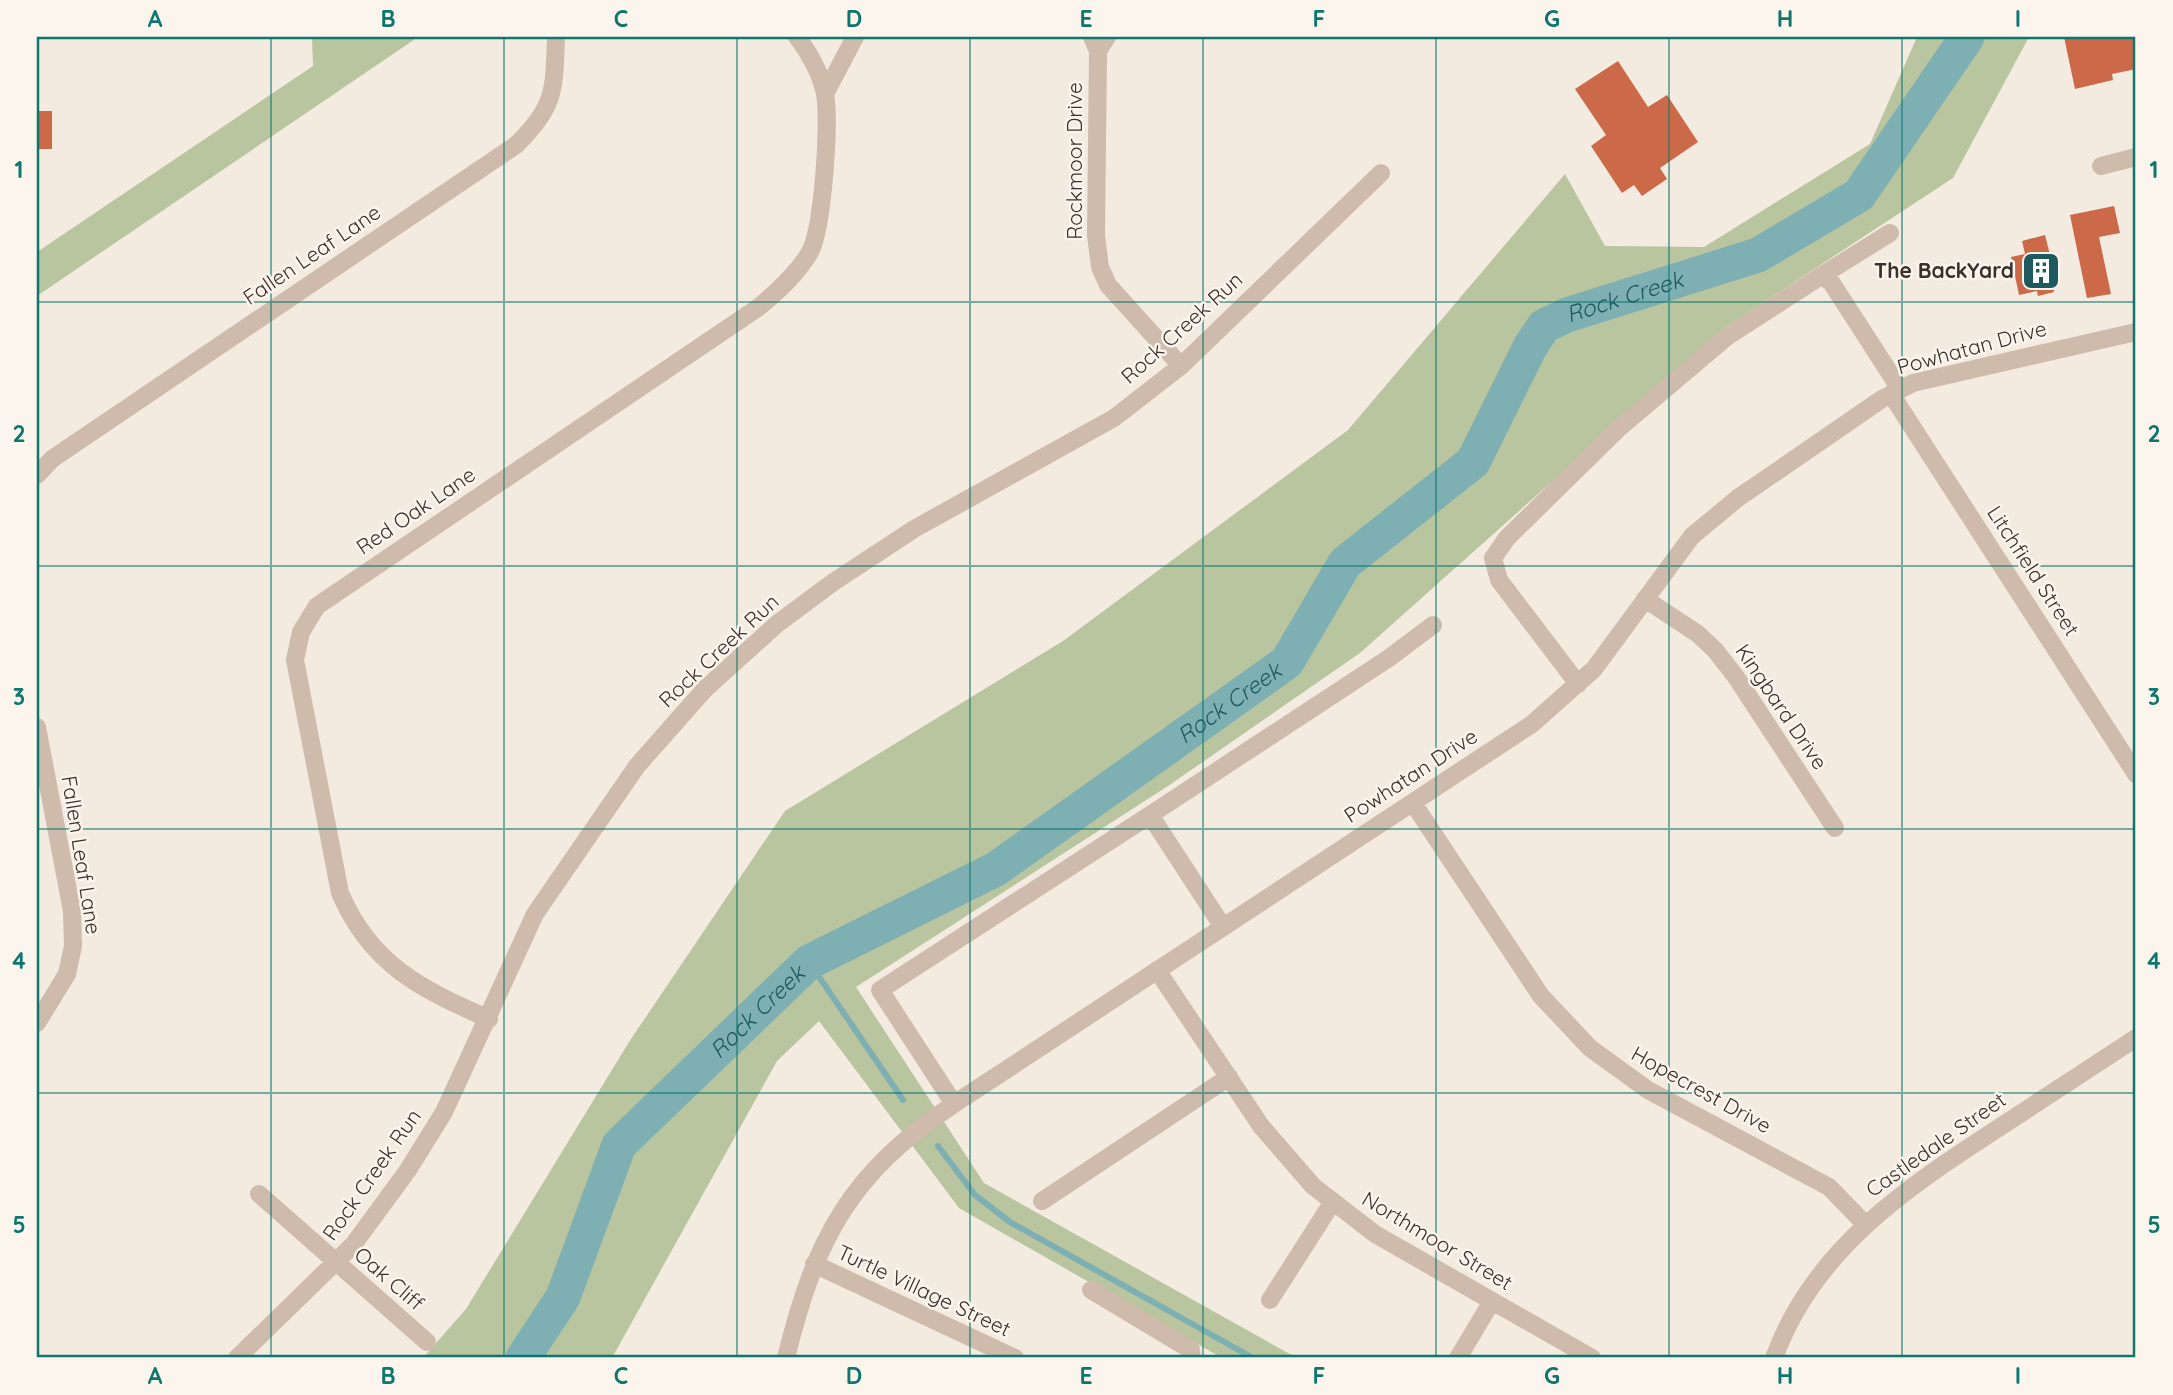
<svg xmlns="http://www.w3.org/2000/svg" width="2173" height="1395" viewBox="0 0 2173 1395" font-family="Quicksand,sans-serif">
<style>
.green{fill:#b8c59f}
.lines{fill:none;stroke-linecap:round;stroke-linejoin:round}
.stream{stroke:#7eb0b3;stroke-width:6}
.river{stroke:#7eb0b3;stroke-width:35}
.building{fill:#cb6948}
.minor{stroke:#cebbab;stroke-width:18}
.grid{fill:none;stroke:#0f766e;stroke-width:2;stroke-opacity:0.55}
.labels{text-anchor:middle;stroke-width:5;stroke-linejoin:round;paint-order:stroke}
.street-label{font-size:21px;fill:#3b302b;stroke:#fbf5ee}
.poi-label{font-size:21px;font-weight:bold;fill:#3b302b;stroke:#fbf5ee;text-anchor:end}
.water-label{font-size:23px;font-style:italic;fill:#1d5a60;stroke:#fbf5ee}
.neatline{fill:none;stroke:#0f766e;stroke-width:2.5}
.grid-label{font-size:23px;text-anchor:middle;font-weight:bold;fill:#0f766e}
</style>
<rect width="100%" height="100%" fill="#f4ebe0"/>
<path class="green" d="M312 37H418L37 296V252L313 66Z
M1917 37H2029L1953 178 1723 329 1360 653 1168 786 856 987 984 1183 1297 1358H1222L959 1208 819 1021 777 1061 612 1358H423L466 1309 629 1042 785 811 1063 641 1348 430 1565 174 1605 246 1704 247 1870 144Z"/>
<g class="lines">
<path class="stream" d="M809 962 903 1100
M938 1146 975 1195 1010 1222 1253 1358"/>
<path class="river" id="s1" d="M523 1358 563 1297 619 1145 809 962 996 869 1287 662 1345 563 1473 462 1530 347 1544 326 1567 315 1758 255 1859 195 1967 37"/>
</g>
<path class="building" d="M2064 37H2136V69L2112 74 2113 80 2075 89Z
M1618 61 1648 107 1667 95 1698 142 1660 168 1667 179 1642 196 1634 185 1622 193 1591 146 1606 135 1575 89Z
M37 111H52V149H37Z
M2114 206 2120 233 2099 237 2111 294 2087 298 2070 215Z
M2045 235 2058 287 2053 288 2054 292 2038 296 2037 291 2019 295 2011 257 2025 254 2022 241Z"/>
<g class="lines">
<path class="minor" d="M1092 37 1098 51 1107 37
M1098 51 1096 235 1100 267 1108 285 1181 366
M825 94 855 37
M2101 166 2136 157
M1821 276 1890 233
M1891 394 2136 774
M37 475 52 459 516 145C556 106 554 90 556 37
M1645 599 1698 634 1715 650 1736 677 1835 828
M1578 684 1499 580 1493 558 1507 538 1618 429 1728 336 1821 276 1831 282 1900 389
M37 727 72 911 73 946 67 974 37 1023
M1413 803 1541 996 1590 1048 1648 1090 1829 1187 1865 1224
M1150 815 1223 927
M1157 970 1261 1126 1313 1186 1375 1234 1592 1358
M489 1019C421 989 371 965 340 893L295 660 301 632 317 606 759 307C778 291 798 273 810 252 823 228 830 122 825 94 821 74 809 52 797 37
M954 1104 880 990 1150 815 1389 658 1433 625
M259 1194 427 1342
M1042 1201 1229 1077
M814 1264 1015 1358
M1091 1290 1191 1350 1192 1358
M1270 1300 1332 1203
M237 1358 353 1245 408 1170 444 1112 535 914 637 766 705 689 777 624 832 583 914 529 1114 418 1181 366 1381 173
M786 1358C815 1239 850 1173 954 1104L1532 724 1594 669 1692 536 1738 498 1882 399 1913 383 2136 332
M1458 1358 1492 1301
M1774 1358C1813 1250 1906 1188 1997 1129 2044 1098 2090 1068 2136 1038"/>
</g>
<path class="grid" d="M271 37V1358M504 37V1358M737 37V1358M970 37V1358M1203 37V1358M1436 37V1358M1669 37V1358M1902 37V1358M37 302H2136M37 566H2136M37 829H2136M37 1093H2136"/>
<defs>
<symbol id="building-square" viewBox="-11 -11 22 22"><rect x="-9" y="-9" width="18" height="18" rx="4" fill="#1d5a60" stroke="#fbf5ee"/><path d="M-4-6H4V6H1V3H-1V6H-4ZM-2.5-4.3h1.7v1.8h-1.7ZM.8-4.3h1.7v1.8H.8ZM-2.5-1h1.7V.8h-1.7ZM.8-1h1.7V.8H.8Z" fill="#fff"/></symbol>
</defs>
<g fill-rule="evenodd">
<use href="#building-square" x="2019" y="249" width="44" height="44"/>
</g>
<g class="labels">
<g class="street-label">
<text transform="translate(1075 161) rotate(-90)" y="7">Rockmoor Drive</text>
<text transform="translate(312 255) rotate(-34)" y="7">Fallen Leaf Lane</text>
<text transform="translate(1182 328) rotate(-42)" y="7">Rock Creek Run</text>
<text transform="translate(1972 348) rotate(-15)" y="7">Powhatan Drive</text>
<text transform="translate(416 511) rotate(-34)" y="7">Red Oak Lane</text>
<text transform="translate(2033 571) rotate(57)" y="7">Litchfield Street</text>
<text transform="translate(719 651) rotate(-43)" y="7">Rock Creek Run</text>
<text transform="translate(1781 707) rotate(56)" y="7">Kingbard Drive</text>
<text transform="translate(1411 776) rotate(-33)" y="7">Powhatan Drive</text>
<text transform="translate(81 855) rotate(81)" y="7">Fallen Leaf Lane</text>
<text transform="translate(1701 1090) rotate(29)" y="7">Hopecrest Drive</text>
<text transform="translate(1936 1145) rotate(-35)" y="7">Castledale Street</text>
<text transform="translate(372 1175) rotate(-55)" y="7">Rock Creek Run</text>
<text transform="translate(1437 1241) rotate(31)" y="7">Northmoor Street</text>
<text transform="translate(389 1279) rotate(41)" y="7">Oak Cliff</text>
<text transform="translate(924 1291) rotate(25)" y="7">Turtle Village Street</text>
</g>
<g class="poi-label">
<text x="2014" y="278">The BackYard</text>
</g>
<g class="water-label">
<text dy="8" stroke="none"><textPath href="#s1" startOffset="1582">Rock Creek</textPath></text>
<text dy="8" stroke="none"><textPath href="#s1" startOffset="994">Rock Creek</textPath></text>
<text dy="8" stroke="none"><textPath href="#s1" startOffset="427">Rock Creek</textPath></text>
</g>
</g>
<rect width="2173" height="1395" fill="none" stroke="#fbf5ee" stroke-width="77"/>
<rect x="38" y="38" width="2096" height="1318" class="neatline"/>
<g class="grid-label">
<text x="155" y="27">A</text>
<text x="388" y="27">B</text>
<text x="621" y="27">C</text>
<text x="854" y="27">D</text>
<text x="1086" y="27">E</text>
<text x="1319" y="27">F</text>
<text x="1552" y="27">G</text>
<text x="1785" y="27">H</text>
<text x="2018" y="27">I</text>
<text x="19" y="178">1</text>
<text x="2154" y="178">1</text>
<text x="19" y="442">2</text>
<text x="2154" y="442">2</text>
<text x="19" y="705">3</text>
<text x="2154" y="705">3</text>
<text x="19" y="969">4</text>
<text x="2154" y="969">4</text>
<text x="19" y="1233">5</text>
<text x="2154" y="1233">5</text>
<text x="155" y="1384">A</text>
<text x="388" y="1384">B</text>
<text x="621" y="1384">C</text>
<text x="854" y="1384">D</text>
<text x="1086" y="1384">E</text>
<text x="1319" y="1384">F</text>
<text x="1552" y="1384">G</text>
<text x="1785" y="1384">H</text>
<text x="2018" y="1384">I</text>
</g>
</svg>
